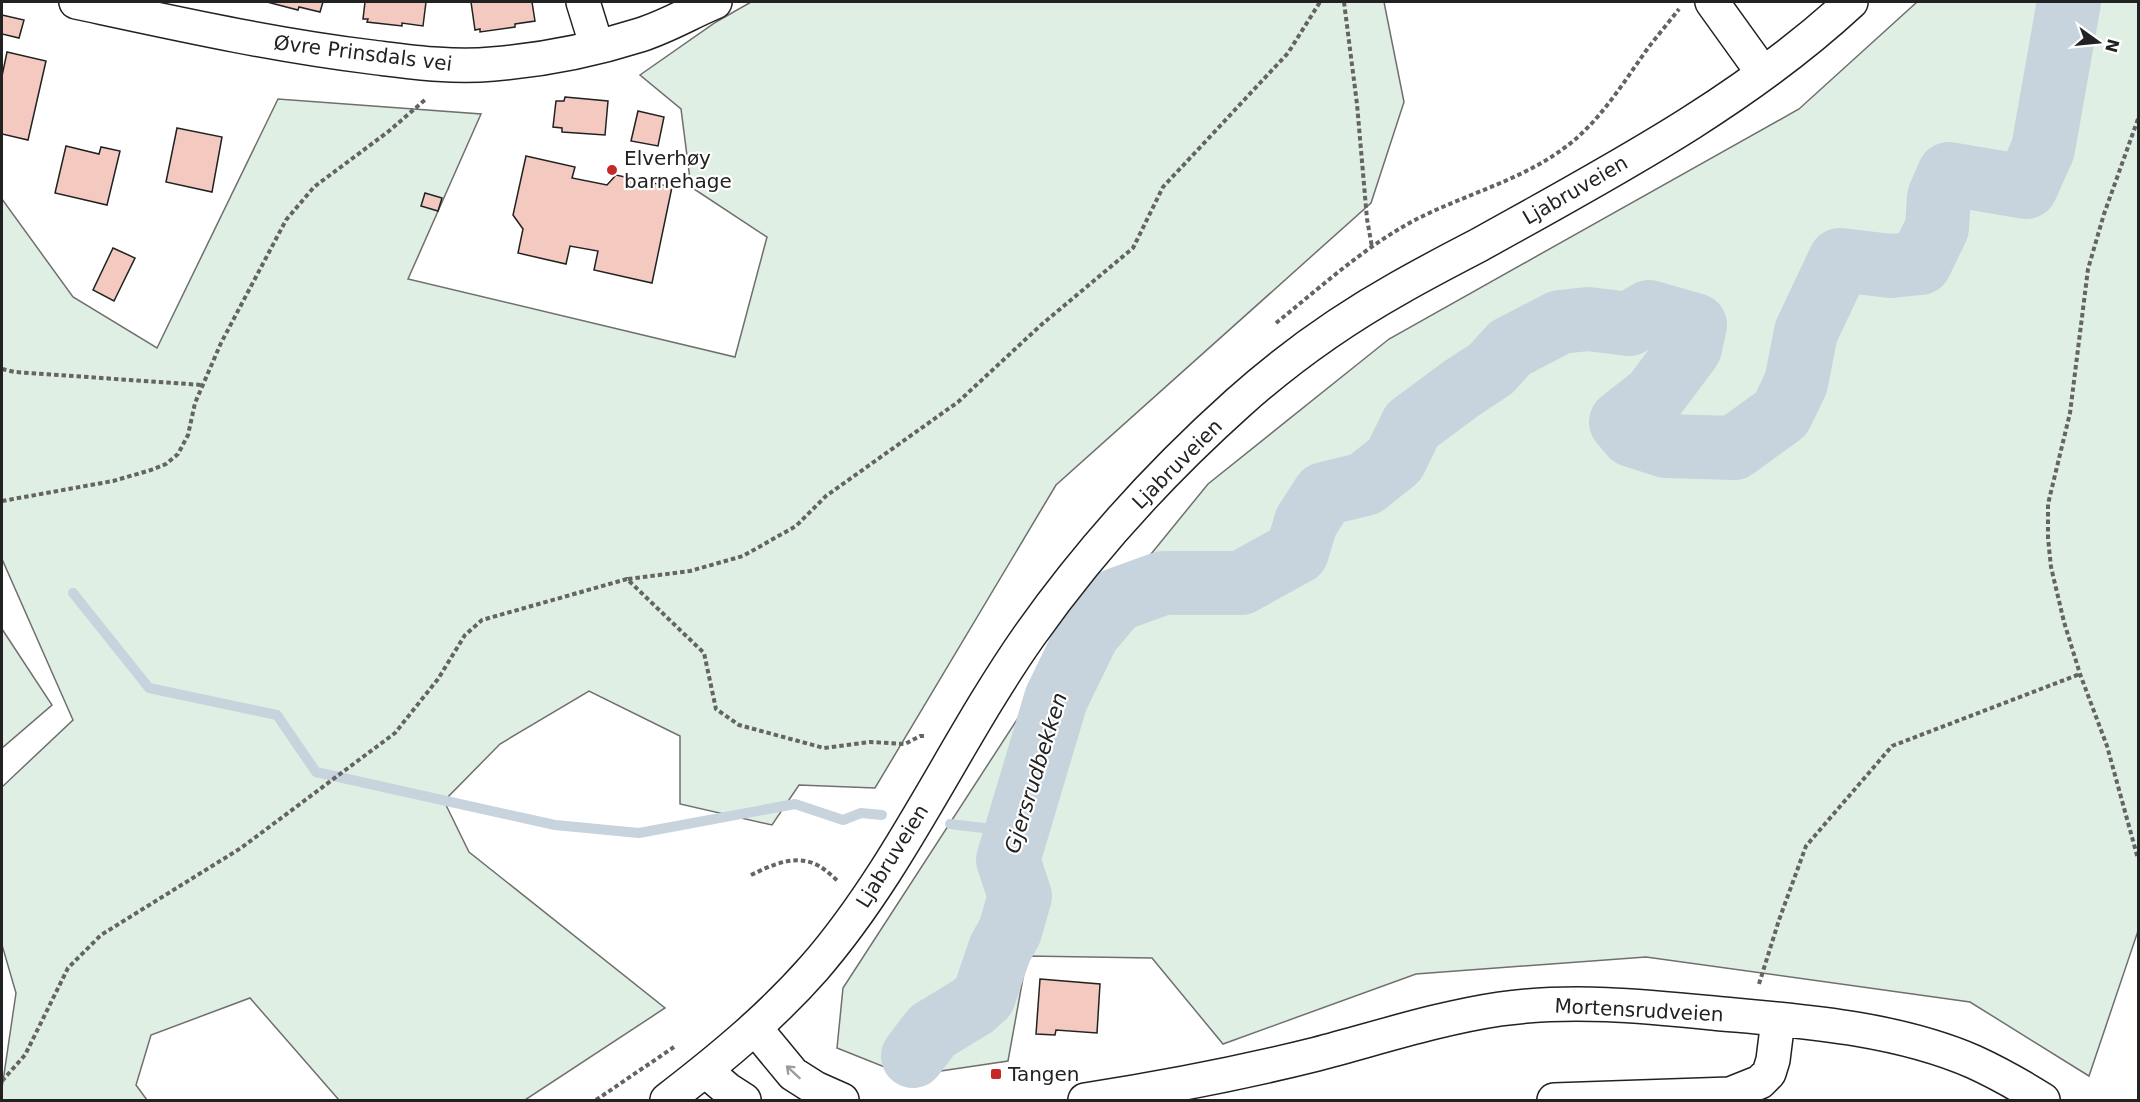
<svg xmlns="http://www.w3.org/2000/svg" width="2140" height="1102" viewBox="0 0 2140 1102" font-family="'DejaVu Sans',sans-serif">
<style>
.green{fill:#e0efe3;stroke:#6f6f6f;stroke-width:1.5}
.lines{fill:none;stroke-linecap:round;stroke-linejoin:round}
.stream{stroke:#c7d3dd;stroke-width:10}
.river{stroke:#c7d3dd;stroke-width:64}
.building{fill:#f3c9c0;stroke:#222;stroke-width:1.5}
.minor-casing{stroke:#222;stroke-width:36}
.major-casing{stroke:#222;stroke-width:36}
.path{stroke:#646464;stroke-width:4;stroke-dasharray:4.5 3;stroke-linecap:butt}
.minor{stroke:#fff;stroke-width:33}
.major{stroke:#fff;stroke-width:33}
.oneway{stroke:#9c9c9c}
.poi-dot{fill:#c62828;stroke:#fff;stroke-width:2}
.labels{text-anchor:middle;stroke-width:4.5;stroke-linejoin:round;paint-order:stroke}
.street-label{font-size:20px;fill:#222;stroke:#fff}
.poi-label{font-size:20px;fill:#222;stroke:#fff;text-anchor:start}
.water-label{font-size:21px;font-style:italic;fill:#222;stroke:#fff}
</style>
<rect width="100%" height="100%" fill="#fff"/>
<path class="green" d="M751 2H1384L1404 102 1371 203 1056 485 875 788 799 785 772 825 680 804V736L589 691 500 744 444 801 469 852 665 1008 525 1100H339L250 998 151 1035 136 1085 147 1100H2V1088L16 993 2 945V787L73 720 2 559V199L73 297 157 348 278 99 481 114 408 279 735 357 767 237 691 187 681 109 640 75 716 22Z
M1917 2H2138V931L2089 1076 1970 1002 1646 957 1416 974 1223 1044 1152 958 1027 956 1008 1061 907 1076 837 1048 843 988 1020 715 1208 484 1389 339 1799 109Z
M2 629 52 705 2 748Z"/>
<g class="lines">
<path class="stream" d="M73 593 149 688 277 715 316 772 555 825 639 833 795 804 843 820 861 813 882 815
M950 824 1017 832"/>
<path class="river" d="M913 1056 932 1031 973 1006 984 996 1000 949 1010 931 1020 896 1008 860 1056 699 1088 633 1116 600 1163 583H1241L1297 552 1306 522 1324 494 1365 484 1395 460 1412 425 1462 388 1491 369 1510 348 1560 322 1588 319 1629 324 1649 312 1695 325 1690 348 1654 396 1621 422 1632 435 1666 446 1734 448 1781 414 1796 383 1806 332 1840 260 1891 266 1920 263 1937 228 1939 197 1949 174 2026 187 2043 149 2069 2"/>
</g>
<path class="building" d="M267 2H323L320 12 299 7 298 10Z
M365 2H426L423 26 402 23V26L367 22 368 19H363Z
M471 2H532L535 21 515 24V27L480 32V29L475 30Z
M2 15 24 20 19 38 2 34Z
M7 52 46 61 28 140 2 134V76Z
M565 97 608 101 605 135 562 132V128L553 127 556 101H564Z
M638 111 664 117 658 146 631 141Z
M177 128 222 137 212 192 166 182Z
M66 146 99 154 101 147 120 151 107 205 55 193Z
M526 156 575 167 572 178 607 185 616 175 672 187 652 283 594 270 598 251 570 246 566 264 518 253 523 229 513 215Z
M425 193 442 198 438 211 421 206Z
M113 248 135 258 114 301 93 290Z
M1040 979 1100 984 1097 1033 1056 1030 1055 1035 1036 1034Z"/>
<g class="lines">
<defs>
<path id="minor" d="M76 2C174 23 272 45 371 57 412 62 452 68 493 64 543 60 593 50 640 35 666 27 691 12 715 2
M583 2 597 47
M1712 2 1763 73
M755 1028 793 1074 815 1088 842 1100
M706 1071 727 1089 744 1100
M1085 1100C1163 1088 1241 1073 1317 1054 1378 1038 1439 1018 1500 1009 1571 999 1642 1006 1713 1013 1798 1021 1894 1027 1974 1062 1998 1073 2021 1086 2043 1100
M1554 1100 1730 1094 1760 1082 1769 1073 1773 1060 1778 1020"/>
<path id="major" d="M667 1100C719 1060 770 1018 814 968 900 869 954 743 1029 636 1089 551 1161 472 1238 403 1287 359 1342 320 1399 288 1425 273 1452 259 1479 245 1608 173 1742 103 1851 2"/>
</defs>
<use href="#minor" class="minor-casing"/>
<use href="#major" class="major-casing"/>
<path class="path" d="M1344 2 1357 104 1367 219 1372 247
M2138 119 2104 214 2088 269 2070 413 2048 504V538L2051 567 2064 622 2080 674 2107 746 2138 859
M1276 323C1321 287 1364 247 1415 220 1465 194 1521 181 1567 146 1601 120 1623 83 1648 48 1658 35 1669 22 1679 9
M2 369 15 372 202 385
M2 501 113 481 151 470 166 464 178 454 188 435 195 403 221 343 286 220 314 187 389 131 426 99
M628 579 690 571 743 556 796 526 826 496 958 402 1041 325 1133 248 1163 187 1288 53 1320 2
M751 875C772 865 796 853 819 866 826 870 832 876 838 881
M1759 984 1779 920 1806 846 1892 746 2080 674
M2 1081 25 1055 68 968 101 935 241 848 395 733 438 679 465 635 482 620 627 579 704 653 716 709 739 725 824 748 870 742 905 744 920 736H926
M596 1100 674 1047"/>
<use href="#minor" class="minor"/>
<use href="#major" class="major"/>
</g>
<defs><path id="oneway-shaft" d="M-6 0H5M1.5-3L5.5 0L1.5 3" fill="none" stroke-width="1.6" stroke-linecap="round" stroke-linejoin="round" transform="scale(1.5)"/></defs>
<use class="oneway" href="#oneway-shaft" transform="translate(793 1072) rotate(-137)"/>
<g class="poi-dot">
<circle cx="612" cy="170" r="6"/>
<rect x="990" y="1068" width="12" height="12" rx="3"/>
</g>
<g class="labels">
<g class="street-label">
<text transform="translate(363 53) rotate(7)" y="7">Øvre Prinsdals vei</text>
<text transform="translate(1575 190) rotate(-30)" y="7">Ljabruveien</text>
<text transform="translate(1177 464) rotate(-45)" y="7">Ljabruveien</text>
<text transform="translate(892 856) rotate(-58)" y="7">Ljabruveien</text>
<text transform="translate(1639 1010) rotate(3)" y="7">Mortensrudveien</text>
</g>
<g class="poi-label">
<text x="624" y="165">Elverhøy<tspan x="624" dy="23">barnehage</tspan></text>
<text x="1008" y="1081">Tangen</text>
</g>
<g class="water-label">
<text transform="translate(1036 773) rotate(-73)" y="7">Gjersrudbekken</text>
</g>
</g>
<rect width="2140" height="1102" fill="none" stroke="#222222" stroke-width="6"/>
<g transform="translate(2098 42) rotate(105)" stroke="#ffffff" stroke-width="4.5" paint-order="stroke">
<path d="M0-4.5L10 22L0 15L-10 22Z" fill="#222222"/>
<text y="-9" font-size="16" font-weight="bold" text-anchor="middle" fill="#222222">N</text>
</g>
</svg>
